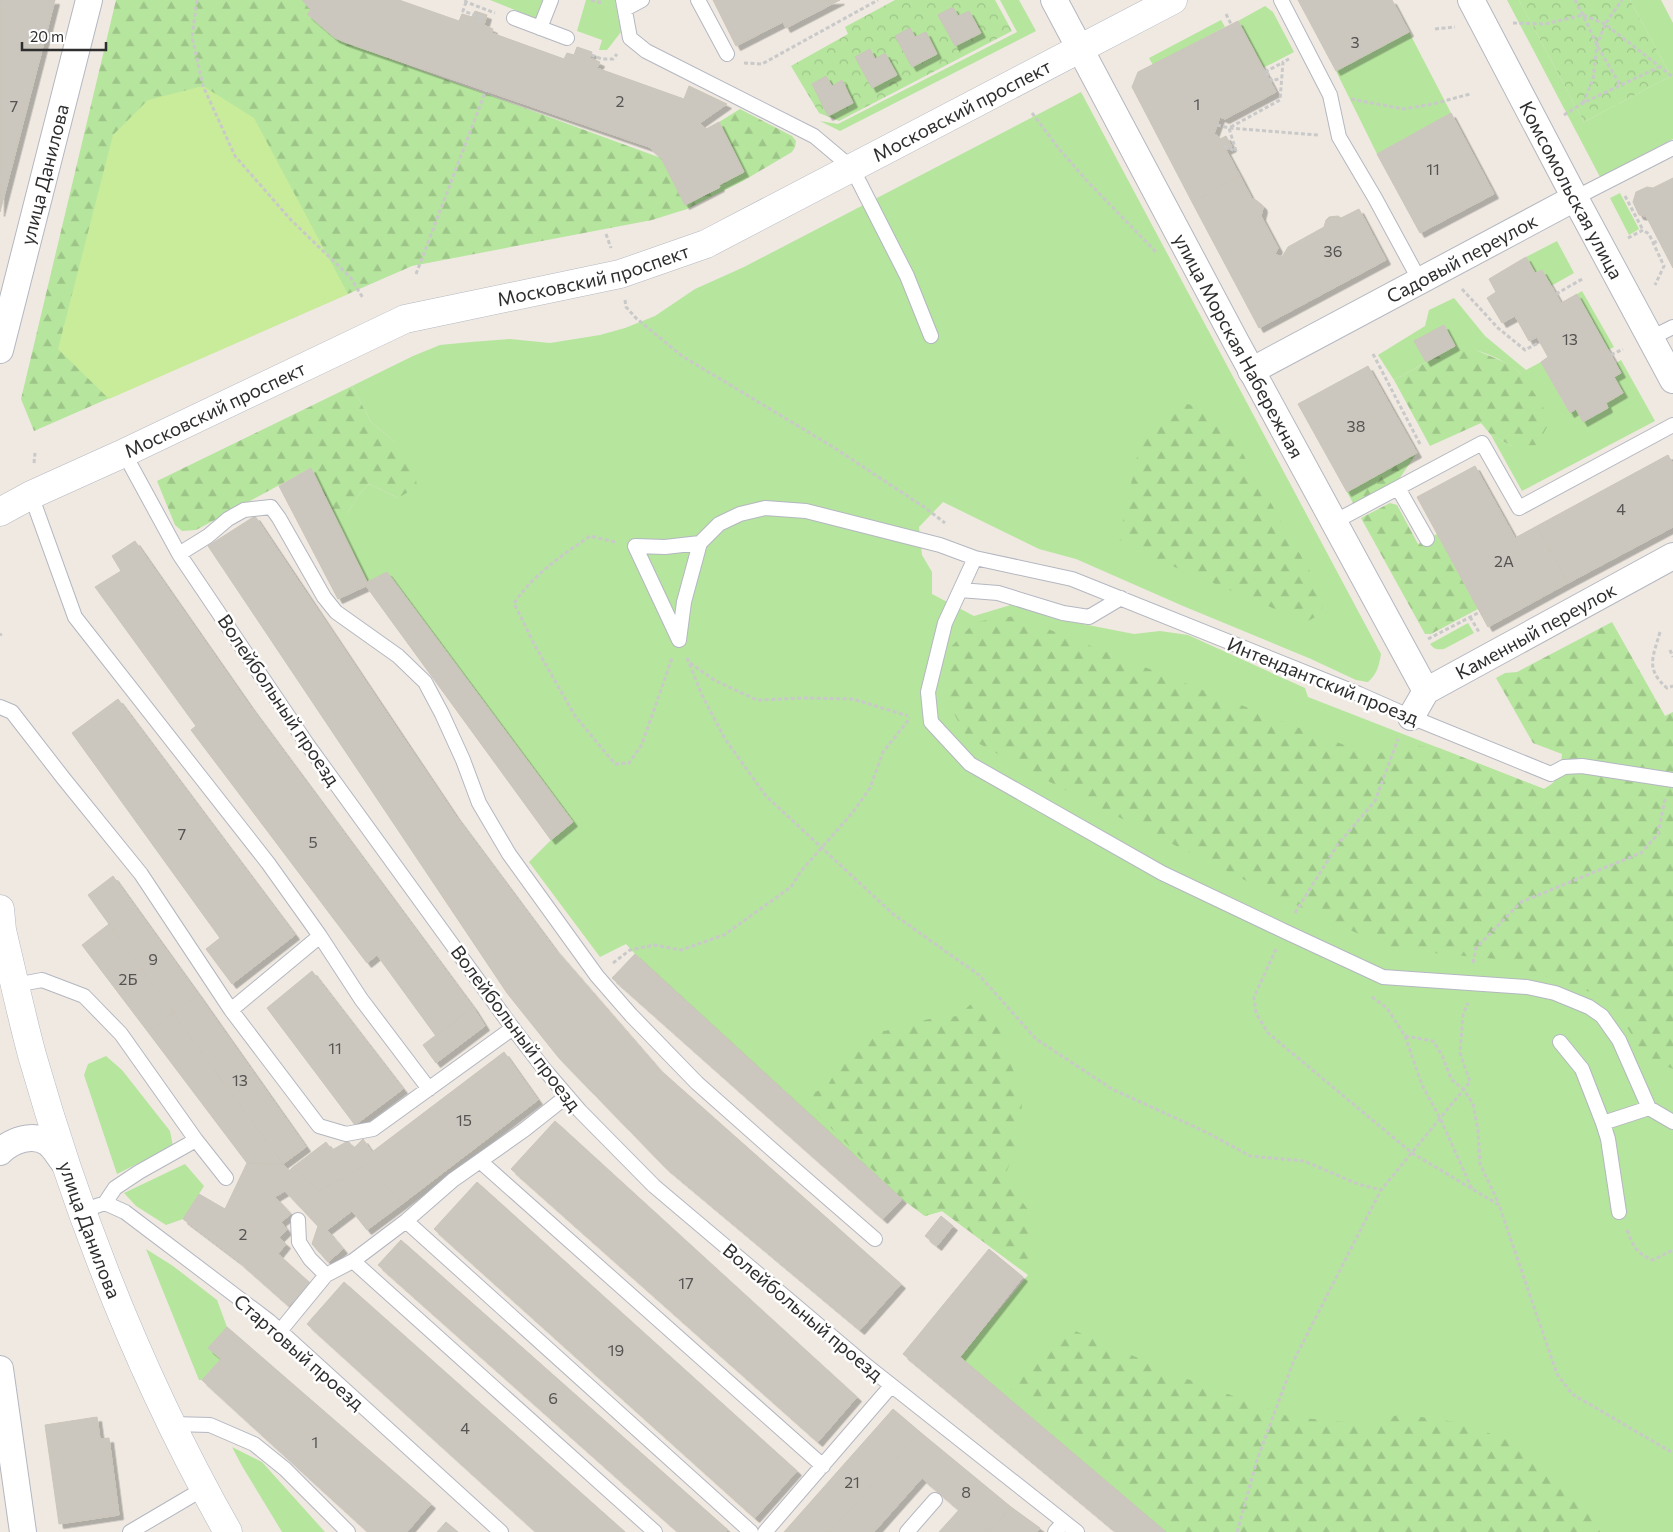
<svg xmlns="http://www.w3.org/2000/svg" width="1673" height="1532" viewBox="0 0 1673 1532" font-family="Commissioner,sans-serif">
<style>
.grass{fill:#b6e59e}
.forest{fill:url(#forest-firs)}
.park{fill:url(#park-crowns)}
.pitch{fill:#c9ec9a}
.building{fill:#cbc7bf;stroke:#cbc5ba;filter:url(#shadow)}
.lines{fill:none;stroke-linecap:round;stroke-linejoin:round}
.lane-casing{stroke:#b4b7c1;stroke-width:16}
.street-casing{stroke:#b4b7c1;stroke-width:28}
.secondary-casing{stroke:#b4b7c1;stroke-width:29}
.path{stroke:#c9c9c9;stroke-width:3;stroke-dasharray:4 2.5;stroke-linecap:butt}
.lane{stroke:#fff;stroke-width:14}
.street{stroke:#fff;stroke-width:26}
.secondary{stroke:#fff;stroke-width:28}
.labels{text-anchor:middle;stroke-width:5;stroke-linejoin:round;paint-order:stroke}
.number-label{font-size:16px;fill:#555452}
.street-label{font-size:19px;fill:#2e2e2e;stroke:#fff}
</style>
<defs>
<pattern id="forest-firs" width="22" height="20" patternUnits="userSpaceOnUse" patternTransform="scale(1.25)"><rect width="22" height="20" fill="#b6e59e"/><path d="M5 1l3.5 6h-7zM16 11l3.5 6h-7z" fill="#9dc588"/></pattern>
<pattern id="park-crowns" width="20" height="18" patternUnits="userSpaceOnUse" patternTransform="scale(1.25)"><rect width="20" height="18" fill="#b6e59e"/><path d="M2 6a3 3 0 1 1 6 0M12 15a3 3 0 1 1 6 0" fill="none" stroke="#9dc588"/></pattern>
<filter id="shadow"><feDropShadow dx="4.5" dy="4.5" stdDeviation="0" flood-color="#0004"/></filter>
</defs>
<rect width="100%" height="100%" fill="#efe9e1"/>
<path class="grass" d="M490 0H544L537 19Z
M586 0H615L621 32 607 50H599L602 40 577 31Z
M1000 0H1019L1036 31 840 131 820 121 838 124 1017 32Z
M1507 0H1519L1584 122 1671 76 1630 0H1661L1673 23V139L1600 177Z
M1265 6 1273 12 1294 52 1263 68 1238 21Z
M1221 20 1225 27 1153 65 1149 58Z
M1409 32 1451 113 1377 154 1336 71Z
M1081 92 1381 654C1379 666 1377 674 1368 682L1356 680 1311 659 1183 606 1076 559 1039 549 943 502 919 527 922 555 932 572V594L974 616 1014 604 1052 618 1134 634 1160 631 1188 635 1305 688 1308 697 1544 789 1556 782 1560 773 1673 789V1532H1166L960 1357 1028 1275 942 1211 925 1216 902 1199 635 954 626 944 600 957 529 862 551 840 572 822 387 572 367 582 333 513H347L360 493 369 484 398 498 395 442 371 422 352 386 413 356 440 345 471 342 510 339 550 343 600 335 625 328 655 316 695 289 744 267Z
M1620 193 1639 229 1629 235 1610 198Z
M1557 241 1574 273 1551 286 1542 270 1535 273 1526 257Z
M1582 291 1614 347 1608 350 1577 294Z
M1454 298 1485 336 1526 370 1541 362 1569 412 1576 409 1583 422 1608 408 1606 403 1623 393 1614 377 1621 373 1616 363 1621 360 1655 421 1522 491 1491 435 1512 446 1521 374C1503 358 1479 349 1455 346L1444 325 1415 341 1426 362 1394 380 1378 355 1425 326 1429 310Z
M1468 623 1474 633 1444 649C1437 650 1434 649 1430 644Z
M106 1056 122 1070 170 1131 173 1146 117 1174 84 1075 88 1064Z
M185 1164 204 1186 183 1219 166 1225 136 1206 124 1193Z
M146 1249 173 1266 217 1300 227 1327 208 1348 221 1359 202 1380H199Z
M232 1447 262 1462 325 1532H282L242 1466Z"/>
<path class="forest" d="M116 0H302L311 10 307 14 335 38 347 43 661 158 685 205 720 188 719 185 744 172 719 122 740 109 792 136 796 141 795 147 792 152 743 181 687 209 652 220 412 266 34 431 21 399Z
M1455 346 1471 348 1509 364 1521 374 1543 406 1547 427 1537 445 1512 446 1491 435 1481 423 1430 446 1394 380Z
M352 386 371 422 395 442 414 465 417 487 398 498 369 484 360 493 347 513H333L311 468 196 530 182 531 175 525 157 481Z
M1187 404 1208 409 1235 440 1325 598 1321 614 1306 622 1134 550 1119 539 1138 452 1153 419Z
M1417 453 1397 482 1354 505 1347 492Z
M1390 503 1397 505 1418 544 1437 534 1478 609 1431 634H1425L1361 518Z
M1015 616 1294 726 1371 755 1412 745 1439 748 1544 789C1562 778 1560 774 1562 754L1533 743 1496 678 1505 673 1517 672 1612 622 1665 716 1673 712V1069L1645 1057 1610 999 1496 959 1391 949 1277 896 1152 834 1036 775 967 737 948 703 950 648 975 622Z
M971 1004 998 1018 1009 1059 1023 1096 1017 1146 1004 1178 1032 1215 1029 1259 1020 1269 942 1211 925 1216 902 1199 812 1109 813 1093 827 1087 850 1045 871 1028 885 1031 929 1019 958 1016Z
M1073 1330 1187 1379 1290 1417 1372 1424 1400 1414 1463 1423 1509 1441 1529 1454 1594 1517 1600 1532H1175L1010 1389Z"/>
<path class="park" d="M895 0H995L1012 31 839 121 819 113 791 66 848 34 845 27Z
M1519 0H1630L1671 76 1584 122Z"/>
<path class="pitch" d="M203 86 254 118 348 294 109 399 58 349 113 135 148 100Z"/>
<path class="building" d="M0 0H55L0 212Z
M302 0H399L459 21 462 14 472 17 475 11 487 15 484 25 493 29 492 33 564 59 567 53 574 55 577 47 592 52 590 58 600 62 597 68 684 99 689 86 727 104 700 123 706 129 719 122 744 172 719 185 720 187 685 205 661 158 649 147 347 43 335 38 307 14 311 10Z
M713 0H840L786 28 783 22 736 46Z
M1298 0H1392L1409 32 1336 71Z
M953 7 958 16 969 11 981 33 955 46 938 15Z
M1238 21 1276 92 1225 119 1220 117 1214 134 1218 136 1220 139 1226 136 1232 147 1226 150 1240 176 1192 202 1132 87 1138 72Z
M910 28 915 37 926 32 937 54 912 67 895 36Z
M870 49 875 59 885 53 897 75 872 88 855 57Z
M826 76 832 86 842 80 853 103 828 116 812 84Z
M1451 113 1494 194 1420 233 1377 154Z
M1240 176 1252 199 1256 200 1262 205 1263 208 1261 216 1278 248 1275 254 1282 257 1288 247 1324 227 1326 220 1329 217 1338 216 1341 218 1359 209 1386 260 1259 328 1192 202Z
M1673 178V268L1646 216 1639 215 1633 202 1636 192 1647 187 1653 188Z
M1526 257 1535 273 1542 270 1561 303 1577 294 1621 373 1614 377 1623 393 1606 403 1608 408 1583 422 1576 409 1570 413 1541 362 1548 357 1537 337 1529 341 1515 316 1502 323 1487 298 1496 292 1489 279Z
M1444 325 1455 346 1426 362 1414 341Z
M1368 366 1417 453 1347 492 1298 404Z
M1668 455 1673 464V527L1568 583 1537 526Z
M1475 466 1515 538 1537 526 1568 583 1488 627 1417 497Z
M311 468 367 582 387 572 573 822 551 840 366 586 338 599 279 486Z
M255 516 455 815 554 948 659 1069 901 1284 860 1330 664 1166 559 1058 507 993 208 546Z
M135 541 250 706 473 1007 436 1036 377 955 367 963 191 730 196 726 95 587 121 571 112 556Z
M118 699 295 935 232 984 206 949 220 938 72 733Z
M113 876 198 994 173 1013 88 895Z
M109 924 173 1013 148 1032 82 945Z
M635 954 902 1199 883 1219 612 978Z
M312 971 403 1089 355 1125 267 1008Z
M198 994 306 1147 283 1164 173 1013Z
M473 1007 485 1026 436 1063 423 1045Z
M173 1013 283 1164 247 1163 148 1032Z
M504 1052 538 1100 402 1204 368 1164 319 1191 293 1167 326 1142 332 1150 348 1141 354 1148 363 1139 372 1152Z
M555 1121 857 1397 818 1442 511 1169Z
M247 1163 283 1164 289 1171 293 1167 319 1191 368 1164 402 1204 367 1230 352 1211 327 1230 343 1249 328 1262 312 1244 318 1226 285 1191 275 1197 291 1214 281 1222 287 1230 279 1238 286 1244 278 1254 310 1283 289 1306 237 1260 183 1219 199 1194 225 1209Z
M477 1182 797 1471 755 1518 434 1229Z
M941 1216 953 1226 937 1246 925 1236Z
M401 1240 728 1530 726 1532H678L378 1265Z
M989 1249 1023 1277 960 1357 1166 1532H1116L903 1354Z
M344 1282 625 1532H536L307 1324Z
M227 1327 431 1504 407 1532H368L202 1380 221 1359 208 1348Z
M893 1409 920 1432 830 1532H784Z
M97 1417 100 1439 109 1438 119 1515 59 1524 45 1425Z
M920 1432 1011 1507 989 1532H939L959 1510 922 1478 874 1532H830Z
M1011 1507 1040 1528 1037 1532H989Z
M446 1522 458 1532H437Z"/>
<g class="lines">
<defs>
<path id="lane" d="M623 0 630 38 646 51 814 136 852 168 907 276 931 336
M698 0 727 54
M1281 0 1330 95 1339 137 1375 198 1420 281
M625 9 642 0
M514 18 567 38
M540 28 551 0
M1575 198 1673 148
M1651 338 1673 327
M124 453 179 554 307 744 509 1023 544 1069 580 1111 654 1186 867 1366 1077 1532
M1398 488 1427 539
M31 495 75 617 268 863 320 936 361 999 429 1089
M1334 522 1482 443 1519 508 1673 425
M700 543 665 547 635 546 679 640 684 602 700 543 719 524 740 514 765 508 806 511 940 545 975 558 1072 579 1359 694 1411 717 1551 774 1564 767 1582 766 1673 780
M179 554 208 536 228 519 244 510 271 507 279 518 324 597 336 612 398 656 425 682 442 714 463 760 479 803 509 854 597 976 631 1015 697 1083 776 1153 875 1239
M975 558 945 623 928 692 931 722 970 764 1162 873 1284 931 1383 977 1527 987 1555 993 1589 1007 1602 1016 1619 1040 1649 1108
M960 590 998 593 1063 613 1089 617 1121 598
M0 707 12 712 64 779 141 874 231 1010 319 1126 346 1134 373 1129 513 1028
M15 985 42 980 84 996 121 1034 196 1140 226 1178
M231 1010 320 936
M1560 1042 1582 1069 1603 1123 1608 1139 1619 1212
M1603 1123 1649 1108 1673 1122
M481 1162 823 1466
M105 1203 115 1188 139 1172 196 1140
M82 1211 105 1203 125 1212 269 1321 501 1532
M298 1220 299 1242 310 1259 326 1275
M406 1221 751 1532
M353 1261 655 1532
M280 1331 326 1275 353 1261 406 1221 453 1180 524 1130 567 1096
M172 1424 210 1425 254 1444 285 1469 348 1532
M130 1532 203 1489
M765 1532 891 1386
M907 1532 935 1500
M1055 1532 1064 1522"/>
<g id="street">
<path id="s1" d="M1054 0 1236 342 1426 691"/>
<path id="s2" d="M1471 0 1575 198 1673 380"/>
<path id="s3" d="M0 350 89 0"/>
<path id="s4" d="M1251 371 1575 198"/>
<path id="s5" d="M1411 717 1426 691 1673 556"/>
<path d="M0 1152C11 1141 33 1132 48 1143 55 1148 60 1159 66 1165"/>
<path d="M0 1369 23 1532"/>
</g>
<g id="secondary">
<path id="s6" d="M0 512 31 495 124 453 405 319 620 274 706 244 1173 0"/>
<path id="s7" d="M0 909 2 930C12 972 21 1014 32 1055 79 1220 143 1382 228 1532"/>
</g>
</defs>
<use href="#lane" class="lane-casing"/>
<use href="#street" class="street-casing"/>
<use href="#secondary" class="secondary-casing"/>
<path class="path" d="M197 0 192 37 203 86 235 156 291 220 350 277 363 298
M465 0 466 2 495 13
M591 0 602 3
M1575 0 1583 15 1597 45 1620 85
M466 2 463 11 481 17 479 23
M1226 14 1231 24
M1513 23 1545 24 1583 15 1605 24 1673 77
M1435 29 1455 27
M591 55 602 59H613L617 54
M744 63 762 64 878 0
M1265 72 1282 63
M1266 75 1268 74 1272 81 1281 78
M1351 99 1403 109 1433 104 1470 94
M1583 103 1593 79 1597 45 1605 24 1622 0
M1032 113 1060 150 1089 183 1156 252
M1564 115 1583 103 1659 67
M1217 125 1229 128 1318 135
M1224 146 1235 151
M1236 151 1229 128 1280 100 1283 62 1289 59
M1625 196 1643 230
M606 234 611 248
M1628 238 1643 230 1649 234 1664 266 1655 285
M1653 243 1658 241
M416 274 486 90
M1462 289 1498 328 1525 350 1540 342
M1556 294 1584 278
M625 300 626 307 636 318 682 356 833 447 924 507 945 523
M1373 354 1420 444
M1611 355 1623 349
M34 463 35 453
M615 542 590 536C561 556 534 574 514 603L534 644 575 716 615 764 629 763 642 744 672 658
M1470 617 1479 632
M1660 632C1653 657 1645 669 1667 688L1673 686
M0 635 2 634
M1428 639 1480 612
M1670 650 1673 657
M687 658 702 695 725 739 766 796 893 914 979 975 1036 1039 1112 1089 1208 1133 1250 1156 1304 1161 1358 1184 1381 1190
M690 663 714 680 757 700 805 698 853 699 908 716
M1295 913 1338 844 1375 801 1398 739
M1276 949 1254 997 1256 1013 1268 1033 1412 1153 1499 1205 1557 1374 1572 1394 1673 1453
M613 963 630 950 655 945 681 950 724 935 791 887 801 871 853 812 870 788 883 752 910 718
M1473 963 1476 948 1521 902 1641 853 1658 834 1665 799
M1372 997 1387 1008 1405 1036 1422 1085 1440 1118 1472 1189
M1405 1036 1433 1041 1442 1055 1451 1079 1464 1090 1473 1104 1478 1130 1480 1164 1499 1204
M1627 1230C1633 1246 1637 1254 1653 1260L1673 1250
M1237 1532 1257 1460 1294 1360 1381 1190 1470 1082 1460 1053 1463 1014 1468 1003"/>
<use href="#lane" class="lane"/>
<use href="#street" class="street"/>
<use href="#secondary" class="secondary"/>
</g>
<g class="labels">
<g class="number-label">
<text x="1355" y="48">3</text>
<text x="620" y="107">2</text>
<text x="1197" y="110">1</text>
<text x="14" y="112">7</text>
<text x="1433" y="175">11</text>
<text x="1333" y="257">36</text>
<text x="1570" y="345">13</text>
<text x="1356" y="432">38</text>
<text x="1621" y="515">4</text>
<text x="1504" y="567">2А</text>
<text x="182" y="840">7</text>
<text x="313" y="848">5</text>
<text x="153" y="965">9</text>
<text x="128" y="985">2Б</text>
<text x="335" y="1054">11</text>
<text x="240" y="1086">13</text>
<text x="464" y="1126">15</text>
<text x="243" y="1240">2</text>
<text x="686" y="1289">17</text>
<text x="616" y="1356">19</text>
<text x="553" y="1404">6</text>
<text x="465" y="1434">4</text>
<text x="315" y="1448">1</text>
<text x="852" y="1488">21</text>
<text x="966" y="1498">8</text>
</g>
<g class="street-label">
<text dy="7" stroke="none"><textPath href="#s6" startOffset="1048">Московский проспект</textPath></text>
<text dy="7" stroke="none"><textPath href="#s3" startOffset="181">улица Данилова</textPath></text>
<text dy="7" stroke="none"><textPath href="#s2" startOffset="215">Комсомольская улица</textPath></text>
<text dy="7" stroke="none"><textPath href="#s4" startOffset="239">Садовый переулок</textPath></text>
<text dy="7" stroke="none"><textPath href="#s6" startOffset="642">Московский проспект</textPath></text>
<text dy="7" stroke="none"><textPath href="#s1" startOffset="392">улица Морская Набережная</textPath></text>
<text dy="7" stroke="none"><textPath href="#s6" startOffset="238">Московский проспект</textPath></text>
<text dy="7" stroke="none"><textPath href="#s5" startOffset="155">Каменный переулок</textPath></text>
<text transform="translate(1323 681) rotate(22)" y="7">Интендантский проезд</text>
<text transform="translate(279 700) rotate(56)" y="7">Волейбольный проезд</text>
<text transform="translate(516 1028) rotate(53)" y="7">Волейбольный проезд</text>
<text dy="7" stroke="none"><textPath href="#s7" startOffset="334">улица Данилова</textPath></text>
<text transform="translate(803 1312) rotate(40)" y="7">Волейбольный проезд</text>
<text transform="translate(299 1352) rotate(41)" y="7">Стартовый проезд</text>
</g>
</g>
<path d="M22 42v8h84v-8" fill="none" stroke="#2e2e2e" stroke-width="2.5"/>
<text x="30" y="42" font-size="15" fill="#2e2e2e" stroke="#ffffff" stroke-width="4" paint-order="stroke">20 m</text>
</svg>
